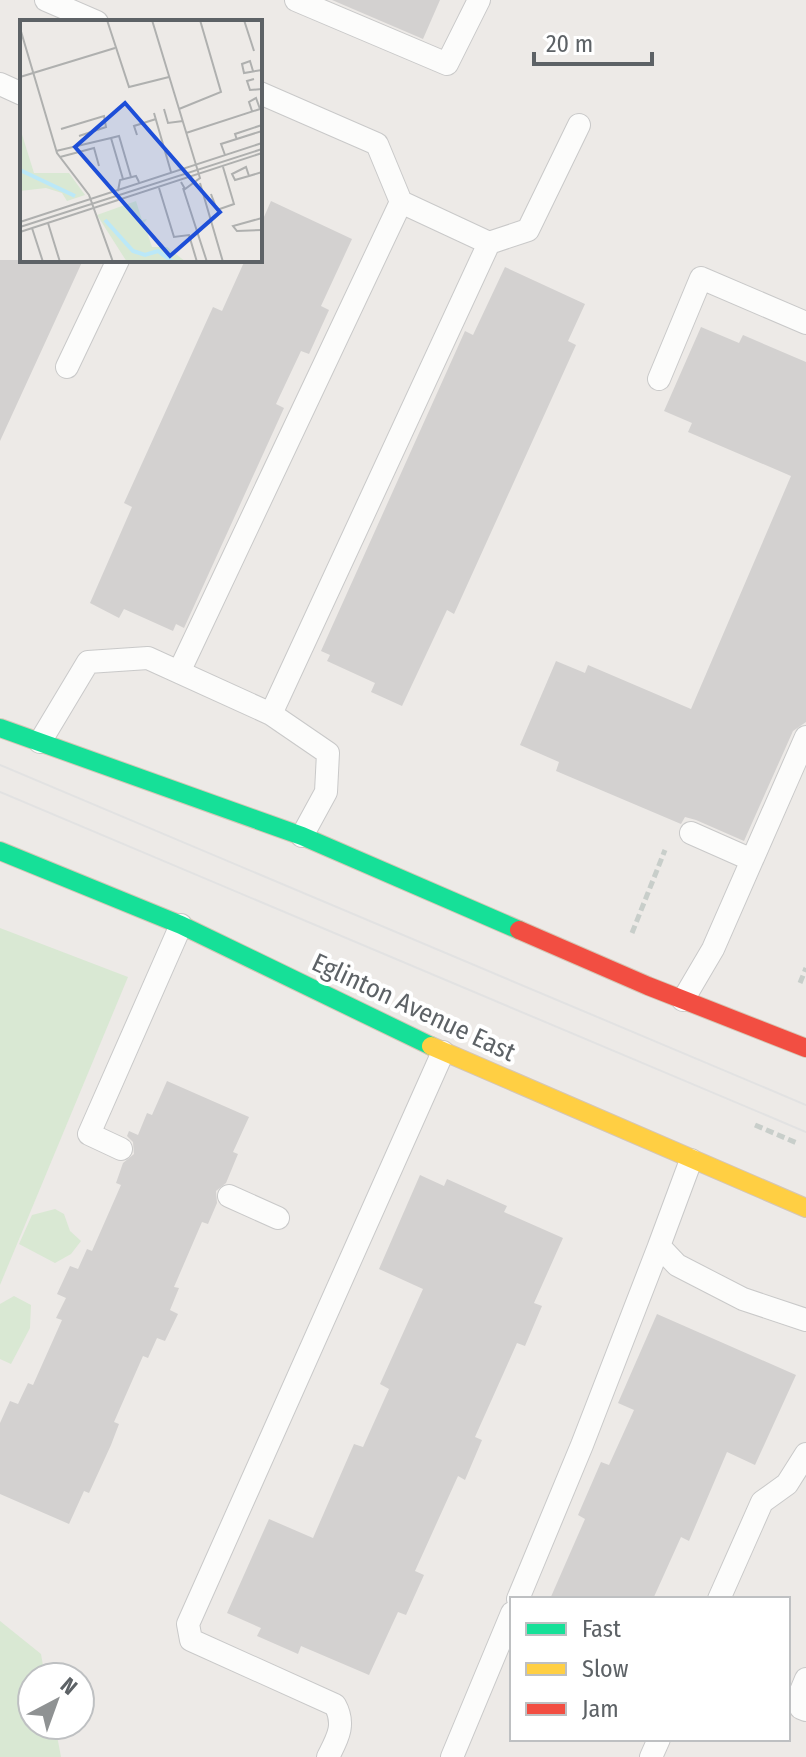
<svg xmlns="http://www.w3.org/2000/svg" width="806" height="1757" viewBox="0 0 806 1757" font-family="'Fira Sans Condensed',sans-serif">
<style>
.green{fill:#d9e8d3}
.building{fill:#d3d1d0}
.lines{fill:none;stroke-linecap:round;stroke-linejoin:round}
.lane-casing{stroke:#c9c9c9;stroke-width:24}
.fast-casing{stroke:#d5c6b5;stroke-width:20}
.slow-casing{stroke:#d5c6b5;stroke-width:20}
.jam-casing{stroke:#d5c6b5;stroke-width:20}
.path{stroke:#c8ceca;stroke-width:5;stroke-dasharray:8 4;stroke-linecap:butt}
.lane{stroke:#fcfcfb;stroke-width:22}
.fast{stroke:#16e098;stroke-width:18}
.slow{stroke:#ffcf43;stroke-width:18}
.jam{stroke:#f24e42;stroke-width:18}
.tram{stroke:#e2e2e2;stroke-width:2}
.labels{text-anchor:middle;stroke-width:8;stroke-linejoin:round;paint-order:stroke}
.street-label{font-size:26px;fill:#5d6266;stroke:#fff}
.inset-river{fill:none;stroke:#bbe8f8;stroke-width:4}
.inset-road{fill:none;stroke:#afb0af;stroke-width:2}
.view{fill:#1d4ed8;fill-opacity:0.15;stroke:#1d4ed8;stroke-width:4}
.inset-edge{fill:none;stroke:#5d6266;stroke-width:4}
</style>
<rect width="100%" height="100%" fill="#edeae7"/>
<path class="green" d="M0 928 128 977 0 1285Z
M55 1209 64 1214 70 1231 81 1241 71 1254 55 1263 19 1244 32 1215Z
M14 1296 31 1305 30 1328 11 1364 0 1359V1304Z
M0 1621 41 1654 45 1677H32V1725H55L61 1757H0Z"/>
<path class="building" d="M332 0H440L423 39Z
M271 201 352 239 321 306 329 310 309 354 301 351 276 404 284 408 184 628 176 624 173 631 124 609 119 618 90 603 132 507 124 503 213 307 222 311 245 260H260V226Z
M0 260H83L0 441Z
M505 267 585 304 568 341 576 345 454 614 447 610 402 706 371 692 375 683 327 661 330 655 321 651 465 331 473 335Z
M701 327 739 343 743 335 806 362V722L793 731 744 841 696 820 685 817 681 824 556 771 559 762 520 745 556 661 585 673 588 665 691 709 791 476 688 432 692 423 664 411Z
M167 1081 249 1117 233 1152 238 1154 226 1183 216 1191 217 1203 208 1224 202 1222 174 1287 179 1288 170 1310 178 1314 165 1341 157 1338 148 1358 143 1356 114 1422 119 1424 111 1445 89 1493 84 1491 69 1524 0 1494V1423L10 1401 18 1404 28 1383 33 1385 62 1320 56 1318 66 1298 57 1294 70 1266 78 1269 87 1249 92 1251 121 1185 116 1183 123 1163 134 1154 133 1142 127 1136 129 1131 138 1135 147 1113 152 1115Z
M420 1175 444 1186 447 1179 507 1206 504 1212 563 1238 534 1303 542 1306 525 1346 517 1343 475 1437 482 1440 465 1480 458 1476 415 1571 424 1575 406 1615 398 1612 369 1675 301 1646 298 1654 257 1636 261 1628 227 1613 269 1519 313 1538 354 1444 363 1447 389 1389 380 1384 423 1289 379 1269Z
M657 1314 796 1375 755 1465 727 1452 689 1541 681 1537 653 1599H550L585 1519 578 1515 601 1462 609 1465 634 1410 618 1403Z"/>
<g class="lines">
<defs>
<path id="lane" d="M46 0 97 22
M296 0 447 64 479 0
M0 84 22 94
M260 93 377 144 401 202
M489 243 528 230 579 125
M67 367 118 260
M659 379 701 278 806 323
M179 672 401 202 489 243 271 714
M40 742 88 662 148 658 271 714 328 753 326 792 302 836
M691 833 752 860
M683 1000 713 949 806 737
M121 1149 89 1134 181 925
M691 1160 659 1246 677 1265 743 1299 806 1320
M229 1196 278 1218
M518 1599 582 1445 661 1241
M719 1599 762 1502 787 1484 806 1454
M806 1679 801 1691V1708L806 1710
M328 1757C337 1739 346 1725 335 1705L191 1640 188 1624 443 1052
M452 1757 512 1613
M651 1757 659 1739"/>
<path id="fast" d="M0 728 302 836 519 930
M0 851 181 925 431 1046"/>
<path id="slow" d="M431 1046 806 1208"/>
<path id="jam" d="M519 930 648 986 806 1048"/>
</defs>
<use href="#lane" class="lane-casing"/>
<use href="#fast" class="fast-casing"/>
<use href="#slow" class="slow-casing"/>
<use href="#jam" class="jam-casing"/>
<path class="path" d="M632 933 665 850
M800 983 806 968
M755 1125 797 1143"/>
<use href="#lane" class="lane"/>
<use href="#fast" class="fast"/>
<use href="#slow" class="slow"/>
<use href="#jam" class="jam"/>
<path class="tram" d="M0 765 806 1105
M0 792 806 1132"/>
</g>
<g class="labels">
<g class="street-label">
<text transform="translate(414 1007) rotate(25)" y="9">Eglinton Avenue East</text>
</g>
</g>
<g transform="translate(20 20)">
<rect width="242" height="242" fill="#edeae7"/>
<path d="M0 108 14 153H49L65 175 47 181 42 173 26 168 0 171ZM116 181 122 200 127 199 124 203 132 227H147L166 242H107L77 195Z" fill="#d9e8d3"/>
<path class="inset-river" d="M0 150 55 176M85 200 113 231 125 235 138 231 153 242"/>
<path class="inset-road" d="M87 0 109 67 149 57M132 0 180 158 165 169 161 162M224 0 234 31M0 8 37 133 69 175 93 242M233 51 230 41 222 44 224 53 242 50M0 57 95 28M234 59 227 61 230 70 242 69M144 89 148 103 163 101M159 89 201 72 180 0M134 93 151 152M41 109 84 96 86 107 59 116M166 113 240 89 236 78 229 82 232 91M117 115 114 106 136 99M217 120 215 114 242 105M36 131 91 118M205 135 201 124 242 111M40 137 74 128 79 146M229 156 226 147 212 154 215 160 229 156 242 152M103 159 91 118 99 116 111 157M180 163 203 242M139 168 154 217 169 215 177 242M163 168 187 242M98 171 100 160 116 156 119 162M191 174 197 190 214 184 203 147M242 198 213 206 217 211 242 210M0 202 242 123M28 203 40 242M0 207 242 129M12 208 23 242M0 212 242 133"/>
<path class="view" d="M105 83 200 192 150 236 55 127Z"/>
<rect width="242" height="242" class="inset-edge"/>
</g>
<rect x="510" y="1597" width="280" height="144" fill="#ffffff" stroke="#bec0c2" stroke-width="2"/>
<rect x="526" y="1623" width="40" height="12" fill="#16e098" stroke="#bec0c2" stroke-width="2"/>
<text x="582" y="1637" font-size="24" fill="#5d6266">Fast</text>
<rect x="526" y="1663" width="40" height="12" fill="#ffcf43" stroke="#bec0c2" stroke-width="2"/>
<text x="582" y="1677" font-size="24" fill="#5d6266">Slow</text>
<rect x="526" y="1703" width="40" height="12" fill="#f24e42" stroke="#bec0c2" stroke-width="2"/>
<text x="582" y="1717" font-size="24" fill="#5d6266">Jam</text>
<g transform="translate(56 1701) rotate(41)"><circle r="38" fill="#ffffff" stroke="#bec0c2" stroke-width="2"/>
<path d="M0-6L14 30L0 20L-14 30Z" fill="#8f9293"/>
<text y="-12" font-size="22" font-weight="bold" text-anchor="middle" fill="#5d6266">N</text>
</g>
<path d="M534 52v12h118v-12" fill="none" stroke="#5d6266" stroke-width="4"/>
<text x="546" y="52" font-size="24" fill="#5d6266" stroke="#ffffff" stroke-width="6" paint-order="stroke">20 m</text>
</svg>
